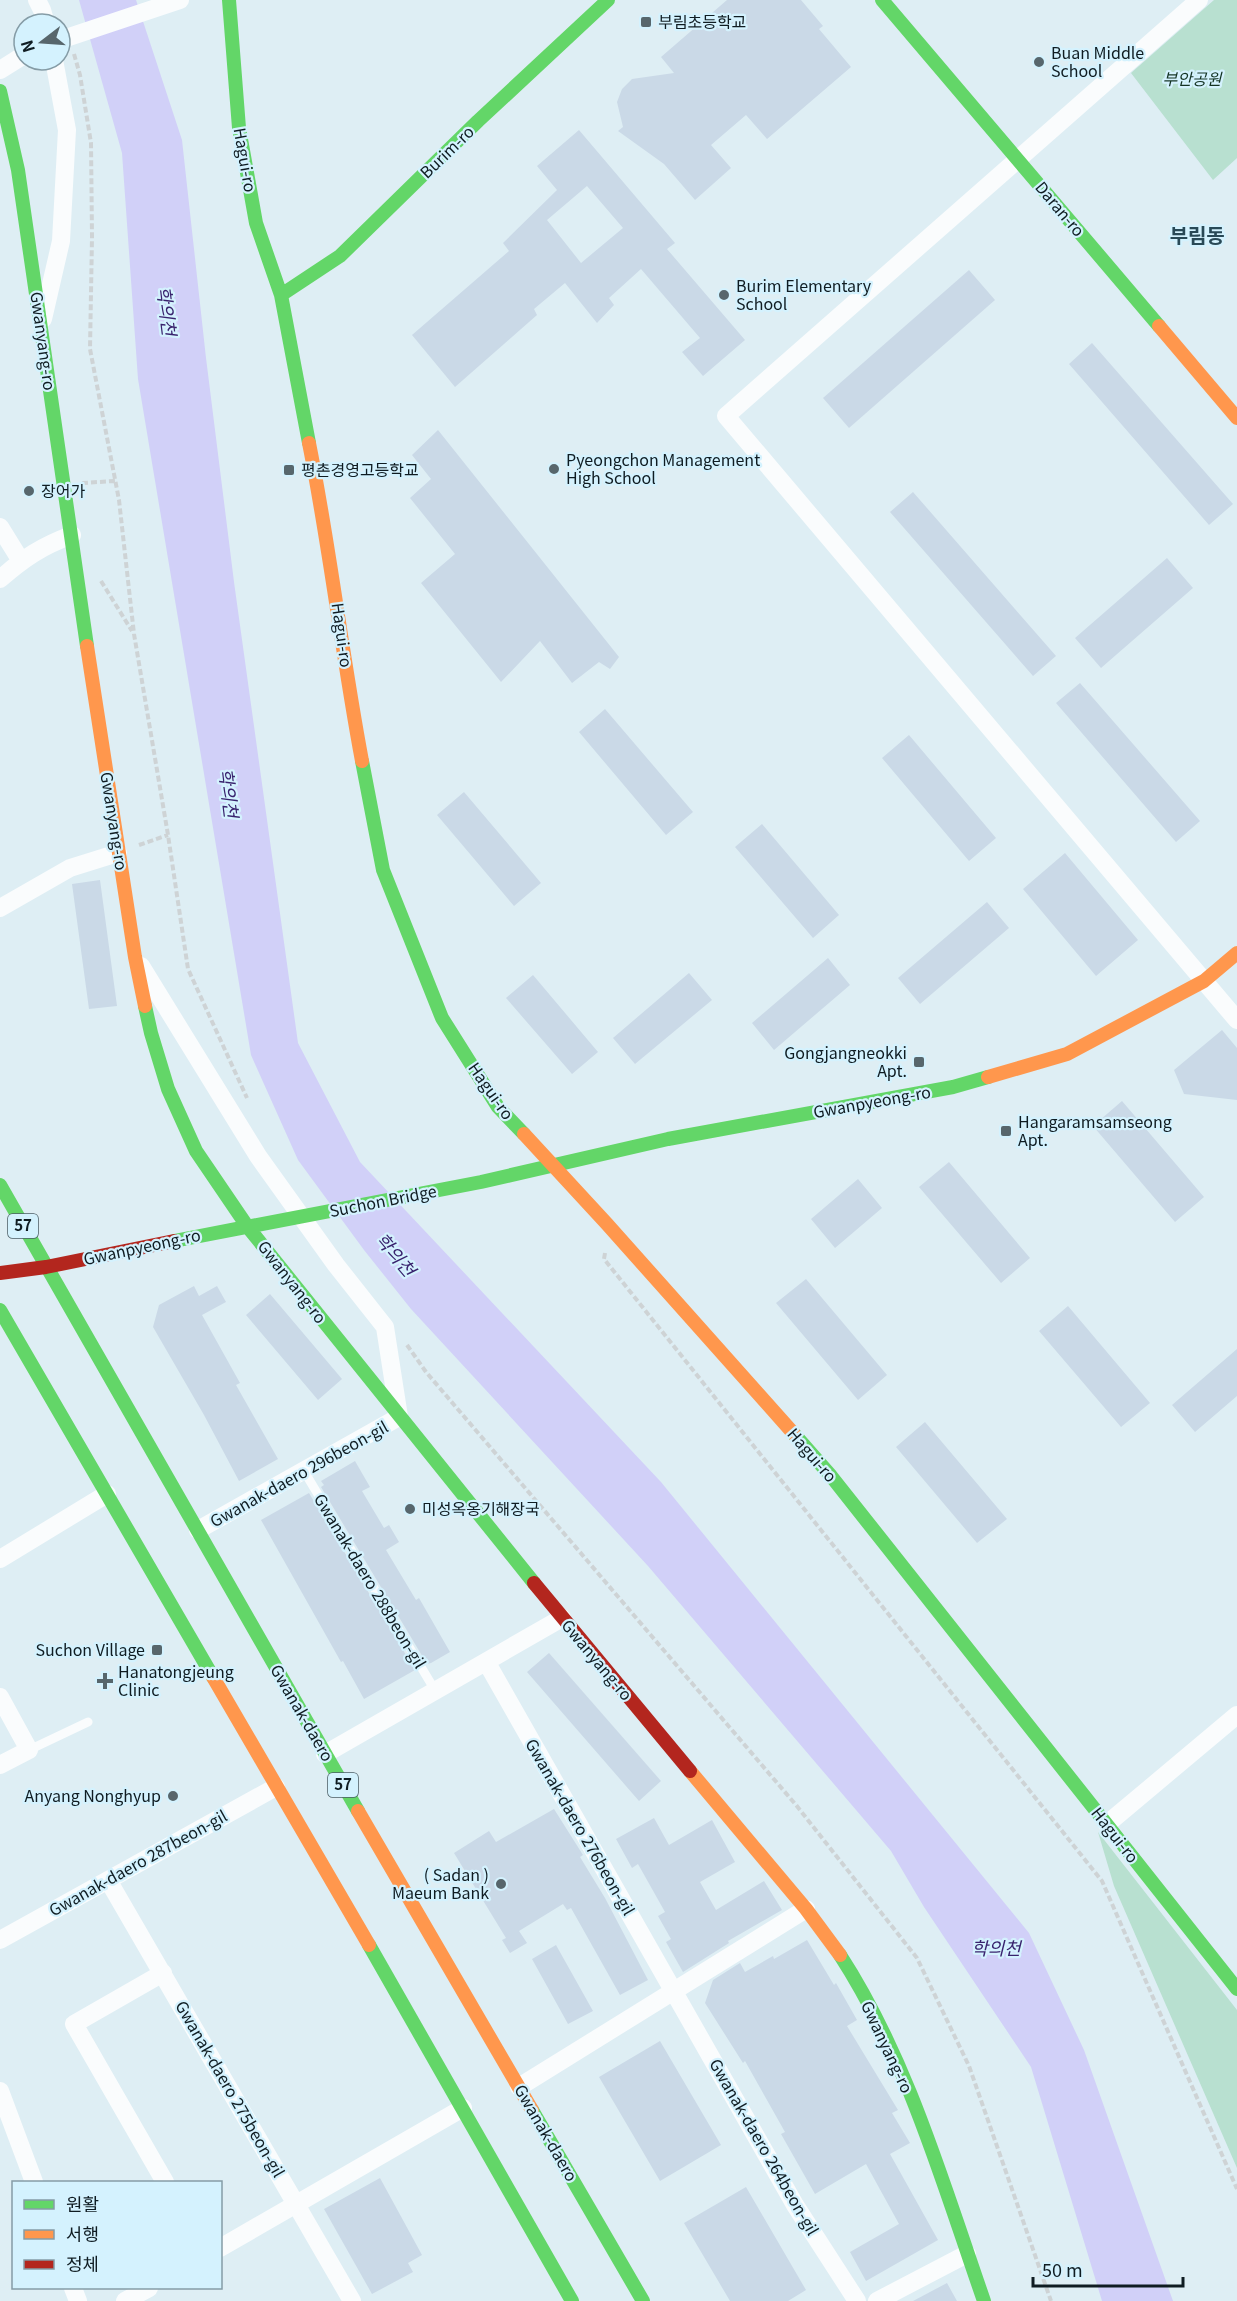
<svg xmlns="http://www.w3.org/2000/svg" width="1237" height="2301" viewBox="0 0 1237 2301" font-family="Georgia,'Noto Sans KR',serif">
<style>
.green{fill:#b8e0d0}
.water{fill:#d1d0f8}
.building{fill:#cad9e7;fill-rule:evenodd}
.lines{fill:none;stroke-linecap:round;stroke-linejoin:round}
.path{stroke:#ced3d5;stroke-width:4;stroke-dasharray:6 3;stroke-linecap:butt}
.lane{stroke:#fafcfd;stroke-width:9}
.street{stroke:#fafcfd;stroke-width:18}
.fast{stroke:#63d668;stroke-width:14}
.slow{stroke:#ff974d;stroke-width:14}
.jam{stroke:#b3261e;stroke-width:14}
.poi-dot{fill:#57666c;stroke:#d4f2fe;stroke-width:2}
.labels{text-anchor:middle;stroke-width:4.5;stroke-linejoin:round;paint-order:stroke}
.shield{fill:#d4f2fe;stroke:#4a5c64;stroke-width:1.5}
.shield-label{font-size:15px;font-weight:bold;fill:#0f1c22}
.poi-label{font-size:16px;fill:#0f1c22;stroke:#d4f2fe;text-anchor:start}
.park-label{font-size:16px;font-style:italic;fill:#133323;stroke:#d4f2fe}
.street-label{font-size:16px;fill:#0f1c22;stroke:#d4f2fe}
.water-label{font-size:18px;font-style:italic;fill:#39236e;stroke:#d4f2fe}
.quarter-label{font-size:20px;font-weight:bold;fill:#294956;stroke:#d4f2fe}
</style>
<rect width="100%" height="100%" fill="#deeef4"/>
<path class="green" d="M1214 0H1237V158L1213 180 1131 73Z
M1098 1832 1237 2010V2168L1114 1886Z"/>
<path class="water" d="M79 0H136L182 140 206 358 234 582 298 1043 360 1162 661 1482 1029 1933 1084 2050 1173 2301H1102L1031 2067 924 1907 891 1851 648 1566 411 1309 364 1250 298 1160 251 1055 138 379 122 153Z"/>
<path class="building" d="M727 0H801L823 26 819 29 851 67 767 139 746 115 711 145 731 168 695 200 664 164 618 131 623 127 617 102 622 89 632 79 674 73 661 57Z
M579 130 675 243 667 249 745 340 703 376 682 352 700 338 641 269 609 298 614 305 597 323 565 283 534 309 537 315 455 387 412 335 509 251 503 243 557 190 537 166ZM587 186 623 228 581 263 547 220Z
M969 270 995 300 849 428 823 398Z
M1092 343 1233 504 1209 525 1069 364Z
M438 430 619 657 610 669 599 662 572 683 540 641 501 682 421 583 455 554 410 498 431 479 412 455Z
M913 492 1056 656 1033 676 890 512Z
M1167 558 1193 588 1101 668 1075 638Z
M1080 683 1200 821 1176 842 1056 703Z
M605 709 693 812 666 835 579 732Z
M909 735 996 838 969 861 882 758Z
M464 792 541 883 514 906 437 815Z
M762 824 839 915 813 938 735 847Z
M1065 853 1138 940 1096 976 1023 889Z
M100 880 117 1006 89 1009 72 884Z
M987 902 1009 928 920 1004 898 978Z
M828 958 850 985 774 1050 752 1023Z
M689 973 712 1000 635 1064 613 1038Z
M533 975 598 1052 572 1074 506 998Z
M1222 1030 1237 1048V1100L1184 1094 1174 1070Z
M1122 1101 1204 1197 1175 1222 1093 1126Z
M949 1162 1030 1258 1001 1283 919 1187Z
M858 1179 882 1208 835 1248 811 1219Z
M806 1279 887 1375 858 1400 776 1303Z
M194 1286 199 1296 217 1286 226 1302 202 1315 240 1383 236 1385 278 1459 239 1481 204 1415 153 1327 159 1305Z
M270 1294 342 1379 318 1400 246 1315Z
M1068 1306 1150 1403 1121 1427 1039 1331Z
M1237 1349V1396L1195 1432 1172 1405Z
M925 1422 1007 1519 977 1543 896 1447Z
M355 1461 370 1487 362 1491 384 1528 389 1525 399 1542 386 1550 416 1600 419 1598 450 1652 431 1663 427 1664 321 1487 324 1485 321 1481Z
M309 1493 415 1670 364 1699 343 1661 341 1662 261 1520Z
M549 1653 661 1781 639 1801 527 1672Z
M554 1809 583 1855 580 1857 605 1898 648 1980 620 1995 571 1908 567 1910 563 1904 519 1931 527 1943 510 1953 502 1940 506 1938 454 1853 489 1831 496 1842Z
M654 1818 669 1845 712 1820 735 1862 700 1882 716 1910 764 1881 782 1910 728 1941 729 1943 683 1972 666 1942 671 1939 658 1916 665 1912 638 1864 632 1868 616 1839Z
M807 1940 834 1985 836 1983 857 2020 847 2026 898 2110 892 2113 910 2143 890 2154 938 2240 866 2281 850 2252 899 2224 866 2164 815 2194 781 2134 785 2132 745 2061 743 2063 705 2003 713 1980 740 1963 745 1972 773 1956 774 1959Z
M556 1945 593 2011 568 2024 532 1959Z
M660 2041 721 2145 660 2181 599 2077Z
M380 2178 422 2255 408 2263 413 2272 372 2294 324 2209Z
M746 2187 806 2290 788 2301H730L684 2223Z
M947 2283 957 2301H913Z"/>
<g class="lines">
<path class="path" d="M74 54 80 75 91 143 92 237 90 349 119 500 134 634 168 835 188 969 247 1098
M82 483 115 481
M101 581 132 631
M139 845 168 835
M605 1253 604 1259 1102 1881 1237 2189
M407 1345 426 1372 796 1805 917 1958 969 2066 1051 2301"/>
<path class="lane" d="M304 1471 436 1692
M29 1750 88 1722"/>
<path class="street" d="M37 0 42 10 46 24
M1199 0 726 416 1237 1020
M60 40 180 0
M0 70 24 55
M43 319 61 241 67 130 54 60
M0 527 21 561
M0 579C24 558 42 546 72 535
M0 908 70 868 118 853
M141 966 258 1156 336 1265 385 1327 399 1417 198 1530
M0 1559 107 1494
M487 1663 795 2205 857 2301
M0 1697 29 1750 0 1765
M325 1754 562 1618
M1107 1824 1237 1715
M108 1880 352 2301
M0 1940 276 1787
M163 1973 74 2024 165 2182
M519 2087 806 1909
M0 2091 34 2182
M220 2248 463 2108
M73 2288 78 2301
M125 2301 149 2288
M877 2301 967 2254"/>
<path class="fast" d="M229 0 239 128 256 223 281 295 309 443
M882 0 1159 326
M0 91 18 170 87 646
M281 295 340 256 478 121 608 0
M362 761 383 870 442 1018 498 1107 524 1134
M145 1006 151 1033 168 1089 196 1151 247 1226 534 1583
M0 1185 358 1811
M174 1241 481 1182 668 1139 953 1087 988 1077
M0 1310 213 1677
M794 1434 831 1476 1237 1989
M369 1945 572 2301
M840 1955C908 2060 943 2184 984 2301
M532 2110 643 2301"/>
<path class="slow" d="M1159 326 1237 418
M309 443C330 548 342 655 362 761
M87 646 135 957 145 1006
M988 1077 1067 1054 1204 981 1237 953
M524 1134 607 1224 794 1434
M213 1677 369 1945
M690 1771 806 1909 840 1955
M358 1811 532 2110"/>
<path class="jam" d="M0 1273 46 1267 174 1241
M534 1583 690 1771"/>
</g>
<g class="poi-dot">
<rect x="640" y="16" width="12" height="12" rx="3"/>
<circle cx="1039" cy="62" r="6"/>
<circle cx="724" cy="295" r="6"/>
<circle cx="554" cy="469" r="6"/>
<rect x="283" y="464" width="12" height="12" rx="3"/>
<circle cx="29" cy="491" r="6"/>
<rect x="913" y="1056" width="12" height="12" rx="3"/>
<rect x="1000" y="1125" width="12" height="12" rx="3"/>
<circle cx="410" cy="1509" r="6"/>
<rect x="151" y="1644" width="12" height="12" rx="3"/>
<path d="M102 1672h6v6h6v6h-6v6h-6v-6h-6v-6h6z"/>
<circle cx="173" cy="1796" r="6"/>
<circle cx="501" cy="1884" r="6"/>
</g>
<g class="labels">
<g class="shield">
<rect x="8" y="1214" width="30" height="24" rx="4.5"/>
<rect x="328" y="1773" width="30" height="24" rx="4.5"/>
</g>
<g class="shield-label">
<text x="23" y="1231">57</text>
<text x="343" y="1790">57</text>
</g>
<g class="poi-label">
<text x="658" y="28">부림초등학교</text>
<text x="1051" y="59">Buan Middle<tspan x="1051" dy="18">School</tspan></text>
<text x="736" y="292">Burim Elementary<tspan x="736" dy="18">School</tspan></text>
<text x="566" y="466">Pyeongchon Management<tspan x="566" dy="18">High School</tspan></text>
<text x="301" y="476">평촌경영고등학교</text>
<text x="41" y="497">장어가</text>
<text x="907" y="1059" text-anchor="end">Gongjangneokki<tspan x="907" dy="18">Apt.</tspan></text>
<text x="1018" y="1128">Hangaramsamseong<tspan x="1018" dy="18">Apt.</tspan></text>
<text x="422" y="1515">미성옥옹기해장국</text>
<text x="145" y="1656" text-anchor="end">Suchon Village</text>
<text x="118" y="1678">Hanatongjeung<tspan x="118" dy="18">Clinic</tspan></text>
<text x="161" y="1802" text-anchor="end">Anyang Nonghyup</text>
<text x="489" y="1881" text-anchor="end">( Sadan )<tspan x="489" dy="18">Maeum Bank</tspan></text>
</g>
<g class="park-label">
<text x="1192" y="85">부안공원</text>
</g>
<g class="street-label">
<text transform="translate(447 152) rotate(-44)" y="6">Burim-ro</text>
<text transform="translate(245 160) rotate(80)" y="6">Hagui-ro</text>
<text transform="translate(1060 209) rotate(50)" y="6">Daran-ro</text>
<text transform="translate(43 341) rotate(82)" y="6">Gwanyang-ro</text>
<text transform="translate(342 635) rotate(82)" y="6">Hagui-ro</text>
<text transform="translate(114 821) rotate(81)" y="6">Gwanyang-ro</text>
<text transform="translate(491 1091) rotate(55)" y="6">Hagui-ro</text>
<text transform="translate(872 1102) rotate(-10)" y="6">Gwanpyeong-ro</text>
<text transform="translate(383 1201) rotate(-11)" y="6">Suchon Bridge</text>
<text transform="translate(142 1247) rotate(-12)" y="6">Gwanpyeong-ro</text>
<text transform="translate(292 1282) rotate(52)" y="6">Gwanyang-ro</text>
<text transform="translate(812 1455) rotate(49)" y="6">Hagui-ro</text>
<text transform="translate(299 1474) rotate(-29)" y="6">Gwanak-daero 296beon-gil</text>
<text transform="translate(370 1581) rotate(59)" y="6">Gwanak-daero 288beon-gil</text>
<text transform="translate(597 1660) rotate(50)" y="6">Gwanyang-ro</text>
<text transform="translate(302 1713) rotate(60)" y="6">Gwanak-daero</text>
<text transform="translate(580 1827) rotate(60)" y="6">Gwanak-daero 276beon-gil</text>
<text transform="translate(1115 1835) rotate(52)" y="6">Hagui-ro</text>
<text transform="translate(138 1863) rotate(-29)" y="6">Gwanak-daero 287beon-gil</text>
<text transform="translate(887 2047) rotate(65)" y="6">Gwanyang-ro</text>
<text transform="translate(230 2089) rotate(60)" y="6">Gwanak-daero 275beon-gil</text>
<text transform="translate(546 2133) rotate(60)" y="6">Gwanak-daero</text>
<text transform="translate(764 2147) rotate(60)" y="6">Gwanak-daero 264beon-gil</text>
</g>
<g class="water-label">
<text transform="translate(166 311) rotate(83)" y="6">학의천</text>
<text transform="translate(228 793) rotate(83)" y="6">학의천</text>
<text transform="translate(395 1255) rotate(50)" y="6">학의천</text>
<text x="996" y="1955">학의천</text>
</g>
<g class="quarter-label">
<text x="1197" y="243">부림동</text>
</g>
</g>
<rect x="12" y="2181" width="210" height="108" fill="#d4f2fe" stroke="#859ca6" stroke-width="1.5"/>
<rect x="24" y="2200" width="30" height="9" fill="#63d668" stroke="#859ca6" stroke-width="1.5"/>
<text x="66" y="2211" font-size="18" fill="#0f1c22">원활</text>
<rect x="24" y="2230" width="30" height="9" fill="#ff974d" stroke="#859ca6" stroke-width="1.5"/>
<text x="66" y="2241" font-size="18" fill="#0f1c22">서행</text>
<rect x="24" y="2260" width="30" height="9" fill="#b3261e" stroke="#859ca6" stroke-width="1.5"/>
<text x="66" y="2271" font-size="18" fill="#0f1c22">정체</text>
<g transform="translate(42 42) rotate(253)"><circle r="28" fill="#d4f2fe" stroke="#859ca6" stroke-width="1.5"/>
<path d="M0-4.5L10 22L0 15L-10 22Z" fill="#57666c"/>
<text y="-9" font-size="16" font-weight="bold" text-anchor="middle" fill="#0f1c22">N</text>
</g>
<path d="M1033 2277v9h150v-9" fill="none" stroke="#0f1c22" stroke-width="3"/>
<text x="1042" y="2277" font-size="18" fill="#0f1c22" stroke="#d4f2fe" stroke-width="4.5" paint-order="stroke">50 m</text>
</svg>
